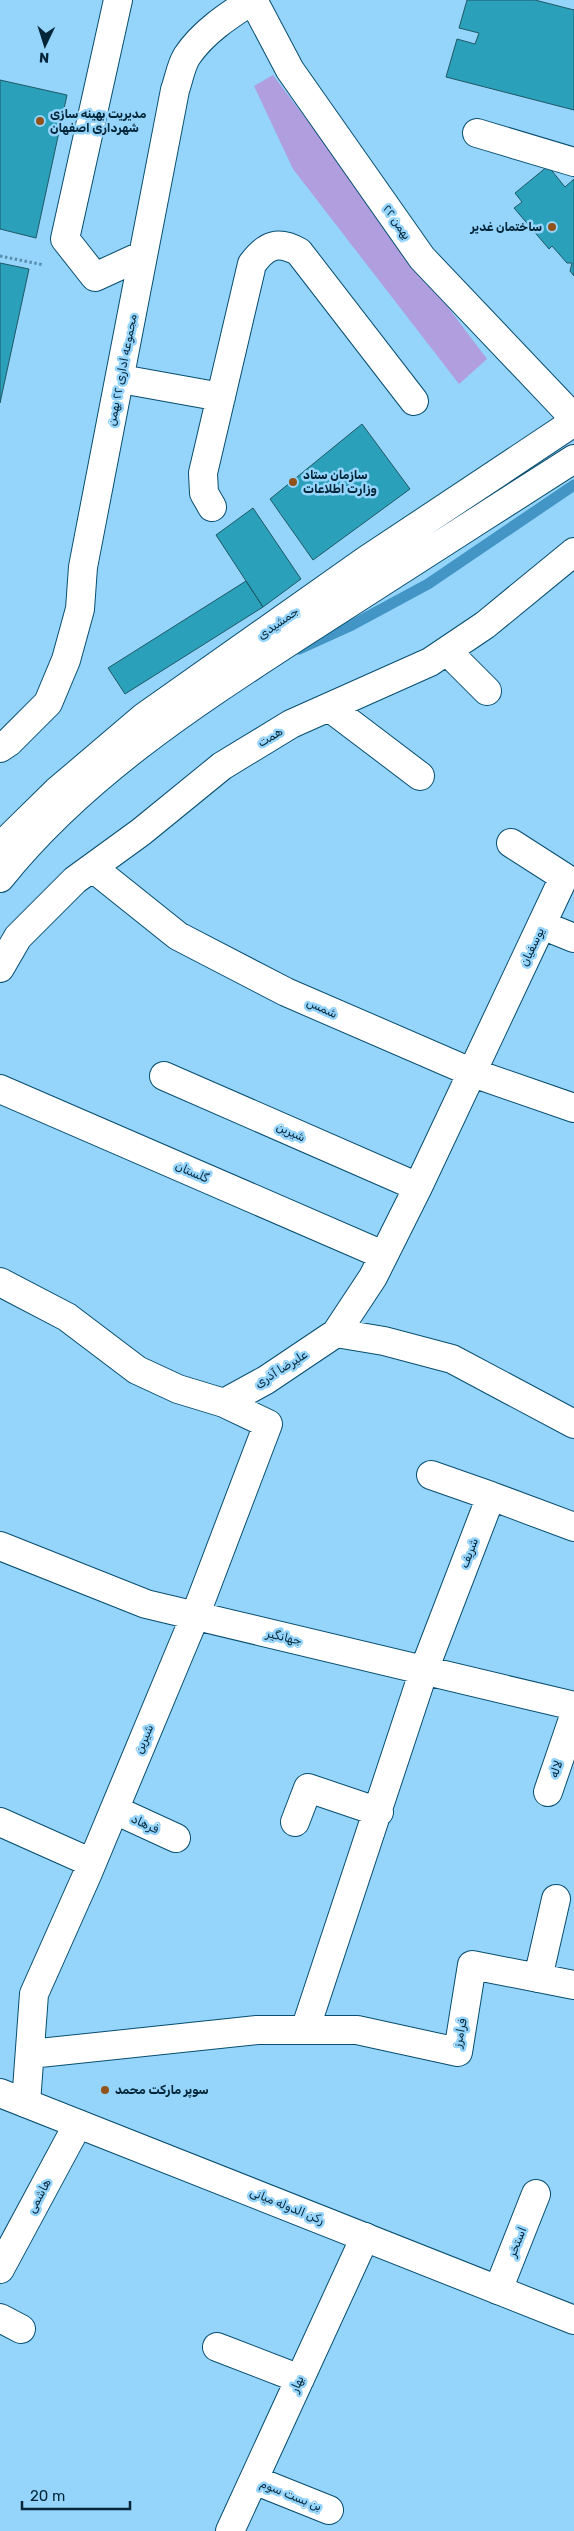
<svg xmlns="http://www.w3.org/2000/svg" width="574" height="2531" viewBox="0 0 574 2531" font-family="Rubik,Vazirmatn,sans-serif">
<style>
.green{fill:#b09edf}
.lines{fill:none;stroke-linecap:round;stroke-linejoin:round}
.stream{stroke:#4295c4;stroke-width:11}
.building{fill:#2aa0ba;stroke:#1f5966}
.minor-casing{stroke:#074e70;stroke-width:30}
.major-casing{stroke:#074e70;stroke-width:30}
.path{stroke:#5a8ead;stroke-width:3;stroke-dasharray:2.5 2.5;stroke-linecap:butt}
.minor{stroke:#fff;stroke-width:28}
.major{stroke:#fff;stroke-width:28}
.poi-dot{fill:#92521b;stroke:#95d4fb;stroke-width:2}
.labels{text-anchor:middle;stroke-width:5;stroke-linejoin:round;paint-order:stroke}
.poi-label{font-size:12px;font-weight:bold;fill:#032639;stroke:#95d4fb;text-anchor:start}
.street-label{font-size:12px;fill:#032639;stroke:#95d4fb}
</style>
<rect width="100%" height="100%" fill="#95d4fb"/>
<path class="green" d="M273 75 487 359 459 384 293 169 254 86Z"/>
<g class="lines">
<path class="stream" d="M299 649 352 625 428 584 574 485"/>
</g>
<path class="building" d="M467 0H535L574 10V110L446 77 457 39 475 44 479 33 459 28Z
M0 80 67 95 36 238 0 229Z
M548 166 565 187 574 179V276L570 271 572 263H567L552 246 549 249 514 208 522 202 515 193Z
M0 263 29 269 0 403Z
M362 424 410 489 313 560 270 499Z
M253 508 301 579 263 607 216 535Z
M246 581 263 607 125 694 108 668Z"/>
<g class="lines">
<defs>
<path id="minor" d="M118 0 65 239 95 277 143 255
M477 133 574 162
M121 379 221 397
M212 507 204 493 203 473 252 264C266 245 278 240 299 252L414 401
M447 651 487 691
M329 707 420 776
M0 748 9 742 48 703 66 660 80 609 83 567 175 90C179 79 181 65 187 56 203 32 229 15 253 0
M0 847 57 791 144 717 365 561 574 422
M93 868 178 936 286 992 473 1073 574 1108
M0 878C81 777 190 706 298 636 389 577 482 518 574 459
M542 925 574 938
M0 968 18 937 75 880 141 832 222 766 291 724 430 662 485 625 574 552
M164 1076 418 1187
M0 1089 383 1255
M0 1282 67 1317 137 1370 178 1389 224 1403 266 1380 336 1333 384 1341 452 1359 574 1424
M336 1333 373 1277 418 1187 564 877 511 843
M491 1496 574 1527
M0 1546 146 1604 574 1706
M548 1792 574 1716
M115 1810 176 1838
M0 1822 92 1863
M295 1822 308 1788 379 1812
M538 1978 556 1899
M305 2030 424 1670 491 1496 431 1475
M30 2054 257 2030H357L458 2052 472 1965 574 1985
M26 2103 34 1994 87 1875 195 1616 268 1424 224 1403
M0 2269 78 2124
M498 2290 536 2194
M0 2318 21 2329
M217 2347 300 2379
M254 2480 329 2510
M230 2531 365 2237"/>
<path id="major" d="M253 0 290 70 422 258 574 418
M0 2093 574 2320"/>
</defs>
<use href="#minor" class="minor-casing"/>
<use href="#major" class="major-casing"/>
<path class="path" d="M0 256 44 265"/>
<use href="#minor" class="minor"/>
<use href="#major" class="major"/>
</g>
<g class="poi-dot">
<circle cx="40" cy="121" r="5"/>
<circle cx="552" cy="227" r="5"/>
<circle cx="293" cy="482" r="5"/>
<circle cx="105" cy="2090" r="5"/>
</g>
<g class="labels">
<g class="poi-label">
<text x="50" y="118">مدیریت بهینه سازی<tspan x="50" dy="14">شهرداری اصفهان</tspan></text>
<text x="542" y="231" text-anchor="end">ساختمان غدیر</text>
<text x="303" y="479">سازمان ستاد<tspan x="303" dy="14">وزارت اطلاعات</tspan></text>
<text x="115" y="2094">سوپر مارکت محمد</text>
</g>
<g class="street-label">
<text transform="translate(397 222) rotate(55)" y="4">۲۲ بهمن</text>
<text transform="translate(122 370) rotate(-79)" y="4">مجموعه اداری ۲۲ بهمن</text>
<text transform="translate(278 623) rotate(-35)" y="4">جمشیدی</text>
<text transform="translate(270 737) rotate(-31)" y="4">همت</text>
<text transform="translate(532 947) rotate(-65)" y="4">یوسفیان</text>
<text transform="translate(322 1008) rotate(24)" y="4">شمس</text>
<text transform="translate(291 1132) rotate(24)" y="4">شیرین</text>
<text transform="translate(192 1172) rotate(23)" y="4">گلستان</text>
<text transform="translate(281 1369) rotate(-32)" y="4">علیرضا آذری</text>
<text transform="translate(469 1553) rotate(-69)" y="4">شریف</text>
<text transform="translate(284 1637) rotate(13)" y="4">جهانگیر</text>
<text transform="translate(144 1739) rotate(-67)" y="4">شیرین</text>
<text transform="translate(556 1769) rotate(-71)" y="4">لاله</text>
<text transform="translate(145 1824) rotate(25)" y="4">فرهاد</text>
<text transform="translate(460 2033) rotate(-78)" y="4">فرامرز</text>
<text transform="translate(39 2196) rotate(-62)" y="4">هاشمی</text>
<text transform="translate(287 2206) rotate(22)" y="4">رکن الدوله میانی</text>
<text transform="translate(517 2242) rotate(-68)" y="4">استخر</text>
<text transform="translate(297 2384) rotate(-66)" y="4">بهار</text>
<text transform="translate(291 2495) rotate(22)" y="4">بن بست سوم</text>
</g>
</g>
<g transform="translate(45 45) rotate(184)" stroke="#95d4fb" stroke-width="4" paint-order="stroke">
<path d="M0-4L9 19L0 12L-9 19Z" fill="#032639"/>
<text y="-8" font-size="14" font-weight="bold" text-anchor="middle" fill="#032639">N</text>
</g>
<path d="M22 2501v8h108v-8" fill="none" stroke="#032639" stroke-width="2.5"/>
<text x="30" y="2501" font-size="15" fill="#032639" stroke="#95d4fb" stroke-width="4" paint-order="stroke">20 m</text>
</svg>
